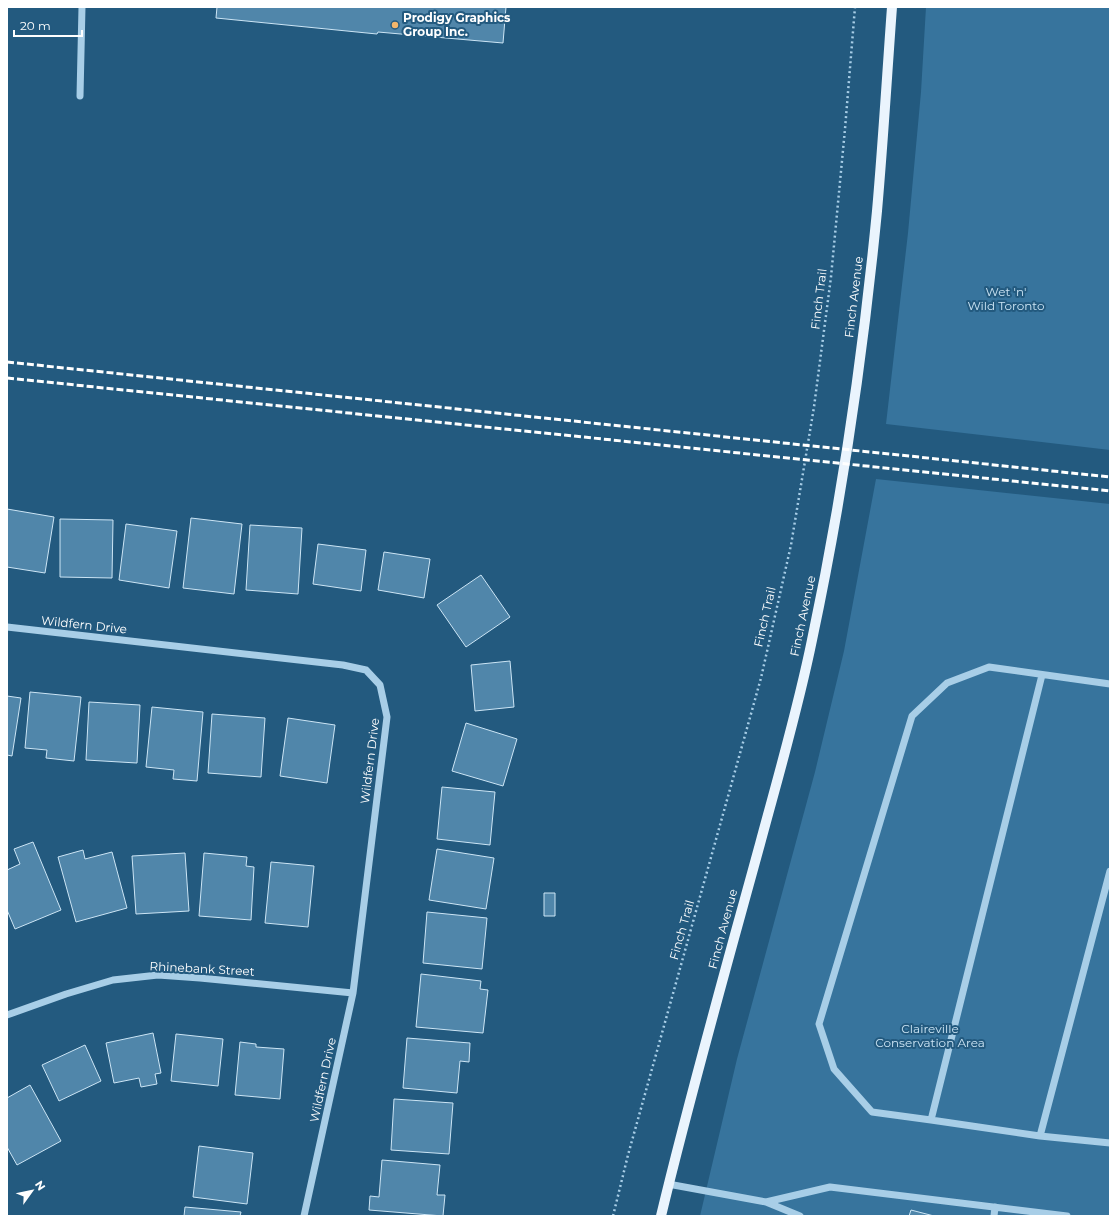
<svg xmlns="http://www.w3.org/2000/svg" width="1117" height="1223" viewBox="0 0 1117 1223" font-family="Montserrat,sans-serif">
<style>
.green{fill:#37749d}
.building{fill:#5086aa;stroke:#cce5f5}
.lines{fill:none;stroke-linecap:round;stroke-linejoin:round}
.path{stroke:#a8cee7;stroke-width:2.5;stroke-dasharray:2 3;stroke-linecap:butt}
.minor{stroke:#a8cee7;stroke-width:7}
.major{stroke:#eaf4fd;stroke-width:10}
.rail{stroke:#fff;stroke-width:3;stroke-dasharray:7 3;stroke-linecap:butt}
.poi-dot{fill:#f2b66b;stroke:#235a7f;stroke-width:1.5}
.labels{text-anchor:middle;stroke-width:4;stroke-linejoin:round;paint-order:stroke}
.poi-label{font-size:12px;font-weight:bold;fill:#fff;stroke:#235a7f;text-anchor:start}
.park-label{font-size:12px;fill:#cce5f5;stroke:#235a7f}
.street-label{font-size:12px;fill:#fff;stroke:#235a7f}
</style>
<rect width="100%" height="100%" fill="#235a7f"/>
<path class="green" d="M926 7H1110V450L886 424 908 233 921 92Z
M876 479 1110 504V1216H700L737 1059 815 772 844 651Z"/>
<path class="building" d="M217 7H506L503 43 378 32 377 34 216 18Z
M7 509 54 517 45 573 7 567Z
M191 518 242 524 234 594 183 588Z
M60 519 113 520 112 578 60 577Z
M126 524 177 531 169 588 119 580Z
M250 525 302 528 298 594 246 590Z
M318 544 366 550 361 591 313 584Z
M384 552 430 559 424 598 378 590Z
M481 575 510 617 466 647 437 605Z
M510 661 514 707 475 711 471 665Z
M30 692 81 697 74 761 46 758 47 750 25 748Z
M7 696 21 698 12 756 7 755Z
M89 702 140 705 137 763 86 760Z
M152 707 203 712 197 781 173 779 174 770 146 767Z
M212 714 265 718 261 777 208 773Z
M288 718 335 725 327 783 280 776Z
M466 723 517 739 503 786 452 771Z
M442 787 495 792 490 845 437 839Z
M33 842 61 910 15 929 7 910V870L20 864 14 849Z
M437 849 494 858 486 909 429 900Z
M83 850 85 859 112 852 127 908 76 922 58 857Z
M185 853 189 911 136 914 132 856Z
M204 853 247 857 246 866 254 867 251 920 199 916Z
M271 862 314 866 308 927 265 923Z
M544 893H555V916H544Z
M427 912 487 918 482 969 423 963Z
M421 974 481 981 480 989 488 990 483 1033 416 1027Z
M153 1033 161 1073 155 1074 157 1084 141 1087 139 1078 114 1083 106 1043Z
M176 1034 223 1039 218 1086 171 1081Z
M407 1038 470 1043 469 1062 460 1061 457 1093 403 1088Z
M240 1042 256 1044V1047L284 1049 280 1099 235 1095Z
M85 1045 101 1081 59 1101 42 1065Z
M30 1085 61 1141 17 1165 7 1147V1098Z
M394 1099 453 1103 449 1154 391 1150Z
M199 1146 253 1153 247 1204 193 1197Z
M382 1160 440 1165 437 1195H445L443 1216 369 1210 370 1196 379 1197Z
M185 1207 241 1212 240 1216H184Z
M911 1210 934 1216H909Z"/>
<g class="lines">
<path class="path" d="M613 1216 628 1155 761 678 791 545 814 407 831 277 845 129 855 7"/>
<path class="minor" d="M80 96 82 7
M7 627 343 665 366 670 380 685 387 717 353 993 304 1216
M1110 684 989 667 947 683 912 716 819 1024 834 1069 872 1112 931 1120 1040 1136 1110 1143
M7 1015 66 994 113 980 158 975 200 978 353 993
M931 1120 1042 675
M1040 1136 1110 871
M668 1184 766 1202 800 1216
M766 1202 830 1187 1067 1216
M994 1216 995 1207"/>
<path class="major" d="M661 1216C691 1091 726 968 760 844 778 777 798 709 812 640 842 499 863 355 877 211 883 143 887 75 892 7"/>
<path class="rail" d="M7 362 1110 477
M7 378 1110 491"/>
</g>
<circle class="poi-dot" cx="395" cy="25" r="4"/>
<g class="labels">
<g class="poi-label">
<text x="403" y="22">Prodigy Graphics<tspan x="403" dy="14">Group Inc.</tspan></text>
</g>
<g class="park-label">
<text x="1006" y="296">Wet 'n'<tspan x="1006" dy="14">Wild Toronto</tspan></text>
<text x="930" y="1033">Claireville<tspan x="930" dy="14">Conservation Area</tspan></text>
</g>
<g class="street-label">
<text transform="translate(854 297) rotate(-83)" y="4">Finch Avenue</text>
<text transform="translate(819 299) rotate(-83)" y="4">Finch Trail</text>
<text transform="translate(803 616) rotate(-78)" y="4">Finch Avenue</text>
<text transform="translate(765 617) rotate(-77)" y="4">Finch Trail</text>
<text transform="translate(84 625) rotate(6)" y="4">Wildfern Drive</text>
<text transform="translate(370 761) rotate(-83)" y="4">Wildfern Drive</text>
<text transform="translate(723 929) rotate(-75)" y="4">Finch Avenue</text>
<text transform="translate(682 930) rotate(-74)" y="4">Finch Trail</text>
<text transform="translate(202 969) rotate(3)" y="4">Rhinebank Street</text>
<text transform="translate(323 1080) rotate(-78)" y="4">Wildfern Drive</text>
</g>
</g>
<rect width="1117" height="1223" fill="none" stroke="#ffffff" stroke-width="16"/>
<g transform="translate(32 1191) rotate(57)" stroke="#235a7f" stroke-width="3" paint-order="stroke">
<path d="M0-3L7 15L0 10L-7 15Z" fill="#ffffff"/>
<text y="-6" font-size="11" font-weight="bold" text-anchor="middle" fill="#ffffff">N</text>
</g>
<path d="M14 30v6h68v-6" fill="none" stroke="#ffffff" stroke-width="2"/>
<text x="20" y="30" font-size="12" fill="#ffffff" stroke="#235a7f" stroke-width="3" paint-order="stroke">20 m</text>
</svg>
